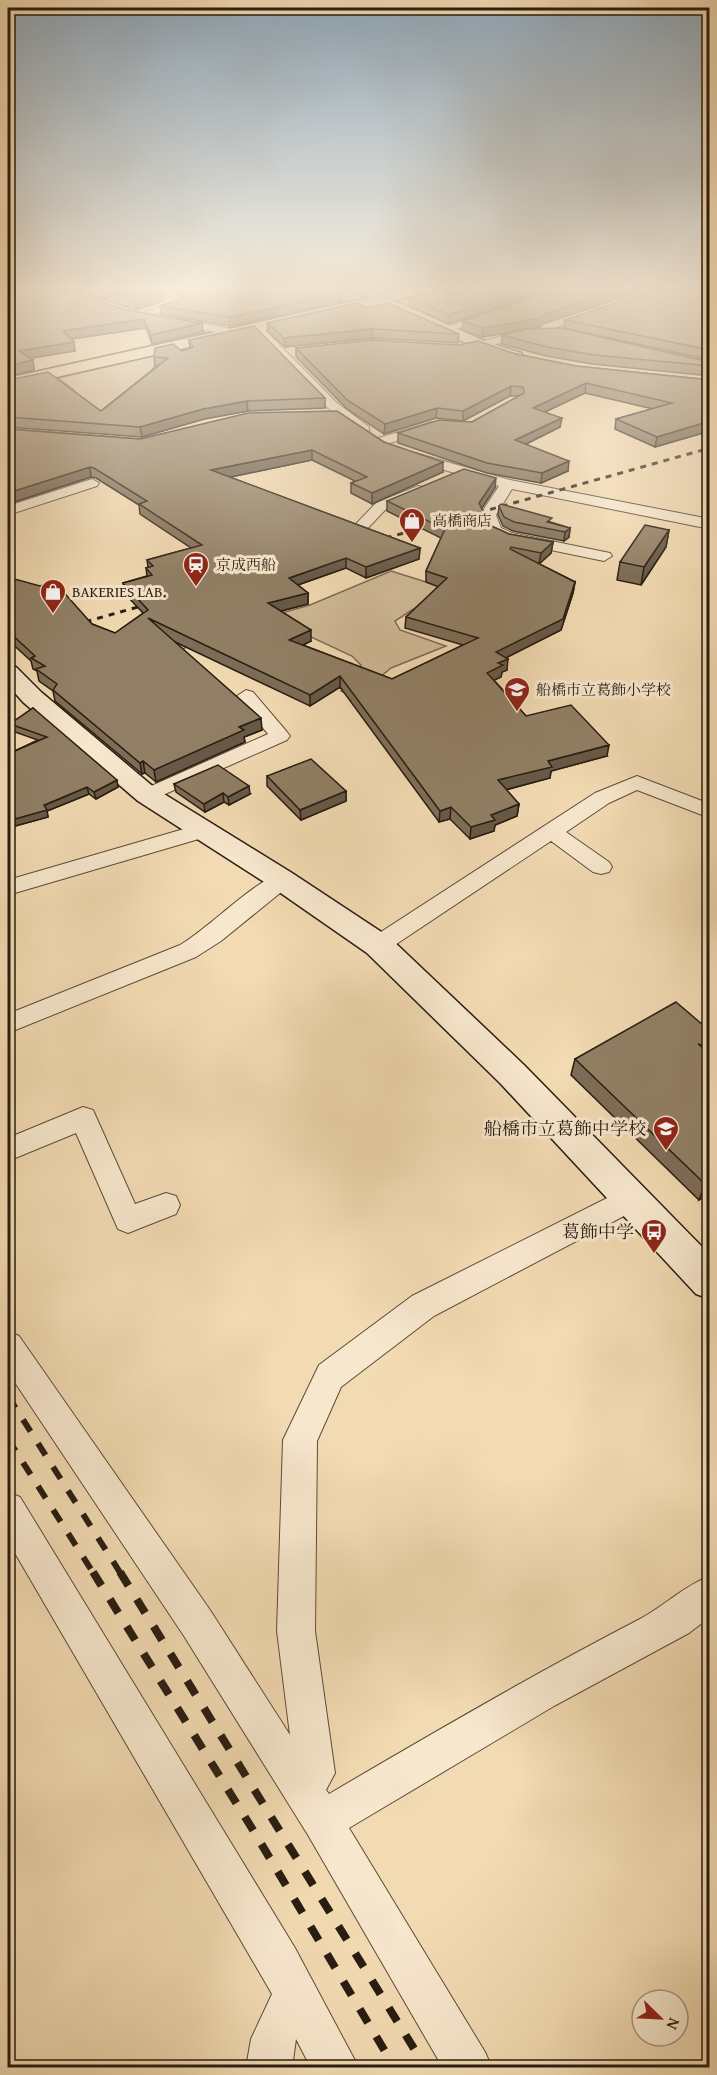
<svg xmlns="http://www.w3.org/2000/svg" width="717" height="2075" viewBox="0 0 717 2075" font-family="'Gentium Book Plus','Noto Serif JP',serif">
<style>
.green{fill:#d0ba97;stroke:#7c6b54;stroke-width:1.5}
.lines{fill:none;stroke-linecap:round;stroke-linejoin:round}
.street-casing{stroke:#5a4c39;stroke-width:2}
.secondary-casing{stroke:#281c11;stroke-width:3}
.highway-casing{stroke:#281c11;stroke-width:3}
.street{fill:#f7e7cd;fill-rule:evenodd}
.secondary{fill:#f7e7cd;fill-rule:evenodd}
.highway{fill:#f2dab2;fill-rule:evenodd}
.rail-far2{stroke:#281c11;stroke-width:3;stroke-dasharray:6 6;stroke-linecap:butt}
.rail-far1{stroke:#281c11;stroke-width:6;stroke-dasharray:14 14;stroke-linecap:butt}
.rail{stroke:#281c11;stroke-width:8;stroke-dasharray:16 16;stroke-linecap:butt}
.wall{fill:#7d6d57;stroke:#281c11;stroke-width:1.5}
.shaded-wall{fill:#665947;stroke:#281c11;stroke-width:1.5}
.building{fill:#917f65;stroke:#281c11;stroke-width:1.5}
.labels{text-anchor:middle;stroke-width:6;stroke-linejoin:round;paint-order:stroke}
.far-poi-label{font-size:15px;fill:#281c11;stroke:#f7e7cd;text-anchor:start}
.poi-label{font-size:18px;fill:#281c11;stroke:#f7e7cd;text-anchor:end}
</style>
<rect width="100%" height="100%" fill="#f2dab2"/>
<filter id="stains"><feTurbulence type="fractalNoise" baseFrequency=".00333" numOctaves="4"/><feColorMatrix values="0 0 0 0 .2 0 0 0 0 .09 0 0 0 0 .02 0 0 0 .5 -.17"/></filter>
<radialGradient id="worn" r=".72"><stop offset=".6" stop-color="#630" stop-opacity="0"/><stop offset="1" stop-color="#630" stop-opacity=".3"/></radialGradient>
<path class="green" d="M162 354 141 387 85 421 65 393 74 390 58 378Z
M391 571 477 598 418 606 395 621 400 630 446 646 391 668 355 698 341 691 361 665 352 656 309 636 193 643 180 651 162 647 186 625 274 615 310 605Z"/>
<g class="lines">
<defs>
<path id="street" d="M210 286H220V292L143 318 133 316 210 290Z
M594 308 604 310 540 333 480 348 474 344Z
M496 310 502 313 500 315 453 330 447 327Z
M169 318 232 329 238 332 232 335 165 323 163 321Z
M252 325H260L336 402 369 427V433C348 438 269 348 252 329Z
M432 422 437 423V429L380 446 373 442 375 439Z
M412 452 510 480 710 519V529L512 489 496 515 501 528 512 533 610 553 612 556 604 561 502 540 489 534 480 515 499 486 407 459 405 456Z
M92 479 99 483 97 486 8 515V506Z
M418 486 423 487 425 490 423 493 386 509 367 529H357L354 526 376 503Z
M246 690 253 692 287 732 290 736 287 740 154 799H140L137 795 140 791 268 734 237 696Z
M637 776 710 804V818L637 790 609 803 566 832 609 862 612 867 609 872 601 874 593 872 551 841 386 951 378 953 370 951 366 945 370 939 595 793Z
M201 824 209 826 212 831 209 836 8 895V880Z
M282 873 290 875 293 880 290 885 221 941 196 957 8 1033V1014L180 945C209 928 255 880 282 873Z
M83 1107 93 1110 135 1204 166 1193 176 1196 180 1205 176 1214 128 1233 118 1229 76 1133 8 1161V1138Z
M631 1186 641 1189 645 1198 641 1207 434 1316 341 1387 317 1441 315 1631 335 1773 326 1790 329 1794C431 1734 534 1674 640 1619 664 1606 684 1586 710 1576V1617L689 1633 554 1706 349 1828 485 2052 492 2068H443L308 1835 184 1636 8 1372V1331L19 1336 210 1610 290 1735 277 1631 283 1440 319 1365 412 1296Z
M8 1492 20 1497 295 1948 359 2068H311L296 2039 292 2068H246L251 2039 272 1994 8 1541Z"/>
<path id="secondary" d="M342 286H361L487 342 521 353 523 356 515 361 477 348Z
M8 665 16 667 41 692 156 789 292 873 389 937 524 1065 710 1255V1299L696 1294 500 1083 367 953 272 887 138 801 23 702 8 685Z"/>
<path id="highway" d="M422 286H449L442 290 8 388V378Z"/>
</defs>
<use href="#street" class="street-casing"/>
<use href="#secondary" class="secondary-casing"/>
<use href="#highway" class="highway-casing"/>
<use href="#street" class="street"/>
<use href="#secondary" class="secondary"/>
<use href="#highway" class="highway"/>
<path class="rail-far2" d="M467 516 710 448
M374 541 438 524
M74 625 152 603"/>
<path class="rail-far1" d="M8 1396 121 1574
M8 1439 94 1574"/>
<path class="rail" d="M93 1572 253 1830 395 2068
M120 1572 426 2068"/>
</g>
<path class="wall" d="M8 286 126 310 203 332 152 344 146 328 71 339 75 351 30 358 33 360 34 370 8 376Z
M62 286H150L164 301 136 310Z
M160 286H209L208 288 181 297Z
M431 286H710V287L649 288 542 324 540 327 527 329 710 362V376L592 364 546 356 502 344V335L527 329 482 337 462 330 463 321 560 288 557 287 449 324 409 306V297L429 292V287Z
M219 288 342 302 230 326 161 314 160 306Z
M710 289V360L564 328 565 320Z
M366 308 459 334 458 343 372 338 285 347 268 332 267 323Z
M189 340 325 398V408L248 411 204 419 142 437 8 427V380L101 411 157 366H155L154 357 182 351 190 348Z
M296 348 516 354 576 366 710 380V431L655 447 615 429 616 419 653 409 585 393 545 412 560 427 526 444 568 471 541 483 487 473 398 443V433L472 422 519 396H510L463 421 436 418 384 434 347 409 296 357Z
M8 429 140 439 384 442 443 472 372 504 351 493V483L355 481 312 460 229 477 420 548 419 559 366 578 346 568 298 585 308 593V604L281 611 311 641 303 645 392 679 463 645 405 628 406 617 439 587 426 582V571L441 538 387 511V501L495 488 481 509 489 525 509 534 553 542 551 553 539 564 537 563 575 582 573 593 561 630 506 658 507 670 502 672 501 677 494 680 526 716 607 756 551 771 550 778 506 790 519 804 517 816 495 825 494 831 470 839 450 819 439 822 340 687 310 706 173 641 262 730 244 737 245 742 156 782 145 773 142 774 55 701 53 691 39 681 37 671 33 669 31 661 8 640V580L51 590 92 624 115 633 143 613 125 594 123 583 147 576 146 568 148 567 147 560 191 548 140 514 139 505 96 478 91 477 8 504Z
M499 506 570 528 569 537 564 541 513 531 503 526 498 515Z
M669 530 666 547 641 585 617 580 620 562Z
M33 708 118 787 96 799 89 794 47 811 48 817 8 828V754L38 740 12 731 10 724Z
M267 776 346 791V801L301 820 267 786Z
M174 784 250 794 229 805 224 802 205 812 176 792Z
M710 1031V1193L699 1200 571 1075 575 1059Z"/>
<path class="shaded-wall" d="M186 286H209L208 288 181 297 180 288Z
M535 286H557L449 324V315Z
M630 286H650L649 288 542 324 540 327 482 337 483 328 543 315Z
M163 293 164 301 136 310 135 301Z
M342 293V302L230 326 229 317Z
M144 319 146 328 65 340 63 331Z
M202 323 203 332 152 344 151 335Z
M372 329V338L285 347 284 338Z
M74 342 75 351 21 360 19 351Z
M33 360 34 370 8 376V366Z
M586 383 585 393 532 418 533 408Z
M511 386 510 396 463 421V411Z
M247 401 248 411 204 419 142 437 140 427 203 409Z
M437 408 436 418 384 434 385 424Z
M562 418 560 427 514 450 515 440Z
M710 421V431L655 447 657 437Z
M312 450V460L212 481 211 470Z
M569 461 568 471 541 483 542 473Z
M443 462V472L372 504V493Z
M90 467 91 477 8 504V493Z
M496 478 495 488 478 514 479 503Z
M570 528 569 537 564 541 565 532Z
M669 530 666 547 641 585 644 567Z
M553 542 551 553 539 564 541 553Z
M420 548 419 559 366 578V567Z
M346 558V568L289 588V578Z
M575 582 573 593 561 630 495 663 496 652Z
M308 593V604L269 614 268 603Z
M311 630V641L290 651 289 640Z
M508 659 507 670 502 672 501 677 486 684 487 673 498 663Z
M340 676V687L310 706V695Z
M261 718 262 730 244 737 245 742 156 782 154 770 239 727Z
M609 745 607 756 551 771 550 778 497 792 498 780 548 761Z
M143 761 145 773 142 774 140 763Z
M117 780 118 787 96 799 94 792Z
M249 786 250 794 229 805 228 797Z
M87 787 89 794 47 811 48 817 8 828V821Z
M346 791V801L301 820 300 810Z
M223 793 224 802 205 812 204 804Z
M519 804 517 816 495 825 494 831 470 839 471 827 491 815Z
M451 807 450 819 439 822 440 811Z
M710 1181V1193L699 1200 705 1184Z"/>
<path class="building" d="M8 286H54L126 310 202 323 151 335 144 319 63 331 74 342 19 351 33 360 8 366Z
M88 286H150L163 293 135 301Z
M219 286H332L342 293 229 317 160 306 219 288Z
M431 286H535L449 315 409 297 437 290 429 287Z
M564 286H630L543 315 541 318 483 328 463 321Z
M710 289V350L565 320 653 290Z
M357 303 366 308 388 303 459 334 372 329 284 338 267 323Z
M254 326 325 398 247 401 203 409 140 427 8 417V380L48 372 101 411 168 358 154 357 155 348 173 344 182 351 193 347 189 340Z
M561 328 710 362V366L594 355 547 347 502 335 527 329Z
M372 340 458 345 478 341 516 354 576 366 710 380V421L657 437 616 419 672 403 586 383 533 408 562 418 515 440 569 461 542 473 487 463 398 433 439 420 472 422 524 393 523 387 511 386 463 411 437 408 385 424 347 400 296 348Z
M337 411 384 442 443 462 372 493 351 483 367 477 312 450 211 470 420 548 366 567 346 558 289 578 308 593 268 603 311 630 289 640 392 679 478 638 406 617 447 578 426 571 445 529 387 501 464 469 496 478 479 503 489 525 509 534 553 542 541 553 511 547 510 549 575 582 563 619 496 652 508 659 498 663 503 665 487 673 526 716 571 705 609 745 548 761 552 767 498 780 519 804 491 815 495 820 471 827 451 807 440 811 340 676 310 695 148 618 261 718 239 727 244 730 154 770 143 761 140 763 53 690 57 684 36 669 45 666 31 658 35 656 8 631V580L11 578 40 586 46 584 51 590 60 588 92 624 115 633 148 610 123 583 152 575 146 568 153 566 147 560 202 545 139 504 147 501 94 468 90 467 8 493V429L140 439 248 413Z
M501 504 552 518 547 522 570 528 565 532 514 522 504 517 499 506Z
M645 525 669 530 644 567 620 562Z
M33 708 117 780 94 792 87 787 44 805 47 810 8 821V754L47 737 10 724Z
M311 759 346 791 300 810 267 776Z
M218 765 249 786 228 797 223 793 204 804 174 784Z
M676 1002 710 1031V1048L698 1044 710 1054V1181L705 1184 575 1059Z"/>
<linearGradient id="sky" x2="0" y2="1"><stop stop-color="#90a9bc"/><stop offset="0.5" stop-color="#f9eedc"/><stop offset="1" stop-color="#f9eedc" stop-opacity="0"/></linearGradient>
<rect width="717" height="577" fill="url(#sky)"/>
<defs>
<symbol id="shop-pin" viewBox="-11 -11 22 30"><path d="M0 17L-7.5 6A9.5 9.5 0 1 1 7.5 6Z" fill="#8f2418" stroke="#f7e7cd"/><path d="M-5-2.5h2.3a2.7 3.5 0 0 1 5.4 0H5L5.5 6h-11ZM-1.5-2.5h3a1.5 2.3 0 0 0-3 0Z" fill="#fff"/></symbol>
<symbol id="station-pin" viewBox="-11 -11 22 30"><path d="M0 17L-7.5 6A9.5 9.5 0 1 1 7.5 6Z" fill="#8f2418" stroke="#f7e7cd"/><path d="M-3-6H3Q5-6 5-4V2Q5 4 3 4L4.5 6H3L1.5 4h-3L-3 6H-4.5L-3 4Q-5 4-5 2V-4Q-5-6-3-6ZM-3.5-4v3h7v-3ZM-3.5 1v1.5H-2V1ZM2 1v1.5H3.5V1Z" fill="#fff"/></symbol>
<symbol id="school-pin" viewBox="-11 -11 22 30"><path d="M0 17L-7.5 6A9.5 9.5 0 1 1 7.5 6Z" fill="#8f2418" stroke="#f7e7cd"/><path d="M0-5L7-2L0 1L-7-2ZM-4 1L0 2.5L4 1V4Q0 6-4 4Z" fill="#fff"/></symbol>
<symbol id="bus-pin" viewBox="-11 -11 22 30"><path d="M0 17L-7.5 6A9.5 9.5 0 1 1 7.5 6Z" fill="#8f2418" stroke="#f7e7cd"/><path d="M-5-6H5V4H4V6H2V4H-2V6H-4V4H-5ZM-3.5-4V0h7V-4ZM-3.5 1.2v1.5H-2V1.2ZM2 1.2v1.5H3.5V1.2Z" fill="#fff"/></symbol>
</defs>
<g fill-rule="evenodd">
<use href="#shop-pin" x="397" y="506" width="30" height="40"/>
<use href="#station-pin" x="181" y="550" width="30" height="40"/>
<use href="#shop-pin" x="38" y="577" width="30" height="40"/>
<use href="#school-pin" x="502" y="675" width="30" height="40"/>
<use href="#school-pin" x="651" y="1114" width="30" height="40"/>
<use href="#bus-pin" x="639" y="1217" width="30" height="40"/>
</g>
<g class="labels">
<g class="far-poi-label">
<text x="432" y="526">高橋商店</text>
<text x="216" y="570">京成西船</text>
<text x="72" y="597">BAKERIES LAB.</text>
<text x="536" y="695">船橋市立葛飾小学校</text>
</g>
<g class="poi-label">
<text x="646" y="1135">船橋市立葛飾中学校</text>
<text x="634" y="1238">葛飾中学</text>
</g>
</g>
<rect width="717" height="2075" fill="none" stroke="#f2dab2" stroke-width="30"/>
<rect x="9" y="9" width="699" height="2057" fill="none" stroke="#281c11" stroke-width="3"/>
<rect x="15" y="15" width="687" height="2045" fill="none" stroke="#281c11" stroke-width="1.5"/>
<g transform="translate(660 2018) rotate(114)"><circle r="28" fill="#f7e7cd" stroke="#a49682" stroke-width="1.5"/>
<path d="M0-4.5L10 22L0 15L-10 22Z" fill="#8f2418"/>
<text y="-9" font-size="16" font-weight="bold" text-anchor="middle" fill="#281c11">N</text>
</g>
<rect width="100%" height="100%" filter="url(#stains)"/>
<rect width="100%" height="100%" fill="url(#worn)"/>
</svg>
